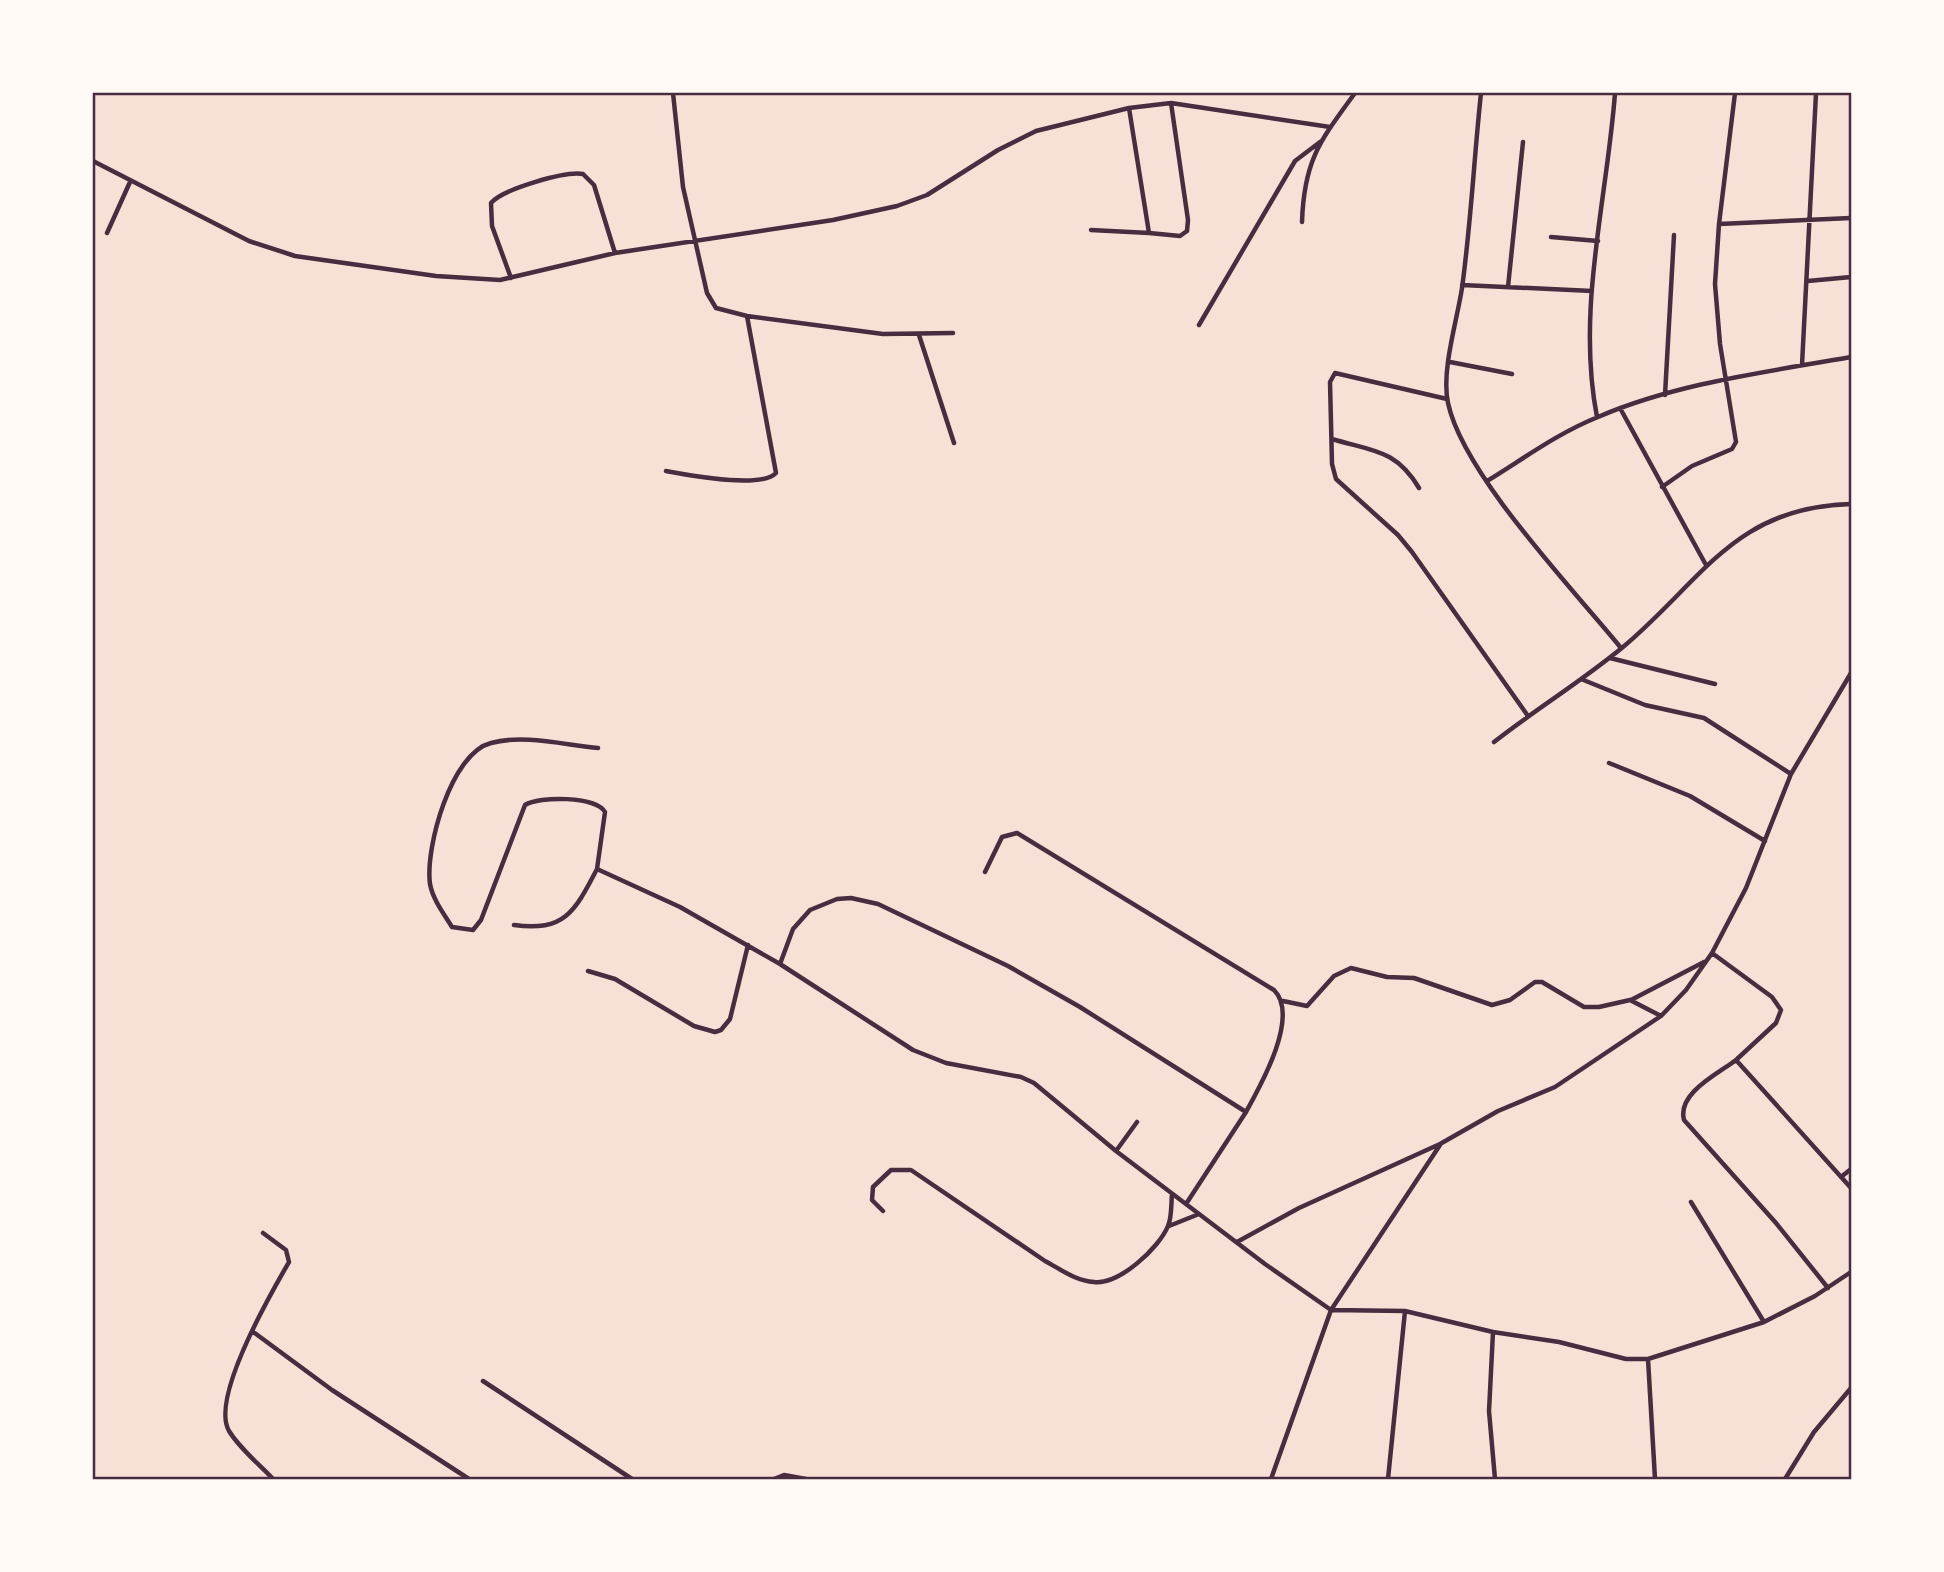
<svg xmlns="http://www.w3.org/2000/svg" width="1944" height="1572" viewBox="0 0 1944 1572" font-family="Poppins,sans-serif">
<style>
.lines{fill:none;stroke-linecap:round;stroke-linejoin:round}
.minor{stroke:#4a2c40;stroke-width:4.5}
.neatline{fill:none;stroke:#4a2c40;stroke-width:2.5}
</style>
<rect width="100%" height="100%" fill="#f7e1d7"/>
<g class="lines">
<path class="minor" d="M673 93 683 187 707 293 716 308 747 316 883 334 953 333
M1481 93C1474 158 1471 223 1462 288 1457 321 1441 371 1448 403 1463 474 1573 589 1621 648
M1129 108 1149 233 1180 236 1187 231 1188 220 1171 103
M93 161 249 241 295 256 436 276 500 280 615 253 833 220 897 206 927 195 998 150 1036 131 1129 108 1171 103 1330 127
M1302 222C1304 160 1320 141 1355 93
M1719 224 1851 218
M1091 230 1149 233
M107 233 130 182
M1551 237 1598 241
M511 278 492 226 491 203C503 189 565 171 583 174L594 185 615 253
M1808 281 1851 277
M1462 285 1592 291
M1508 287 1523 142
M1199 325 1295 161 1320 142
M919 335 954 443
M1450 362 1512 374
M1802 365 1816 93
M1665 395 1674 235
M1447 399 1335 373 1330 382 1332 464 1336 479 1398 535 1412 552 1528 716
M1620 408 1706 565
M1597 417C1576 310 1607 200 1615 93
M1332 439C1372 451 1396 449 1419 488
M666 471C688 475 761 489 776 473L747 316
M1487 481C1523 459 1558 433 1598 417 1677 383 1767 372 1851 357
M1662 487 1692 466 1732 449 1736 442 1720 344 1715 284 1719 224 1735 93
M1610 658 1715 684
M1581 679 1645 705 1704 718 1791 774
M1494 742C1536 709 1582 681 1623 647 1703 580 1734 507 1851 504
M598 748C565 745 523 734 491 743 451 753 425 848 430 884 433 900 444 914 452 927L473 930 481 920 525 805C539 796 596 796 605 812L597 869 680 907 780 964
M1609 763 1690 796 1765 841
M985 872 1002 837 1017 833 1274 990C1300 1016 1261 1085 1246 1112
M514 925C565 932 575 911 597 869
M1712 953 1772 997 1781 1010 1776 1023 1736 1060 1851 1188
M588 971 615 979 694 1026 715 1032 721 1030 730 1019 748 945
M1631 1000 1704 962
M1283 1001 1307 1006 1334 976 1351 968 1387 977 1414 978 1492 1005 1510 1000 1535 982H1542L1584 1007H1599L1630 1000 1661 1016
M1736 1060C1718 1074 1677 1093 1684 1120L1776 1223 1828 1288
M1116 1151 1137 1122
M1841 1177 1851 1169
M1691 1202 1764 1322
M1186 1204 1246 1112 1080 1007 1008 966 878 904 851 898 837 899 810 910 793 929 780 964 913 1050 946 1063 1021 1077 1034 1083 1116 1151 1265 1264 1331 1310 1405 1311 1493 1332 1559 1342 1626 1359H1648L1764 1322 1815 1296 1851 1272
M883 1211 872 1200 873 1187 891 1170H911L1045 1261C1060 1269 1076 1281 1094 1282 1119 1285 1159 1248 1168 1226 1172 1217 1171 1204 1172 1194
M1169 1226 1199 1214
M263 1233 286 1250 289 1262C271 1293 210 1398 229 1431 240 1449 259 1464 273 1479
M1237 1242 1299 1208 1440 1144 1498 1111 1555 1087 1661 1016 1686 990 1712 953 1746 888 1791 774 1851 673
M252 1331 332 1390 469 1479
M1493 1332 1489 1411 1495 1479
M1648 1359 1655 1479
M483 1381 632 1479
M774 1479 784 1475 806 1479
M1271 1479 1331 1310 1440 1145
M1388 1479 1405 1311
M1785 1479 1814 1432 1851 1388"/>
</g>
<rect width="1944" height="1572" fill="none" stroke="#fffaf5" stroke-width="189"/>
<rect x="94" y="94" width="1756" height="1384" class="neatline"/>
</svg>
